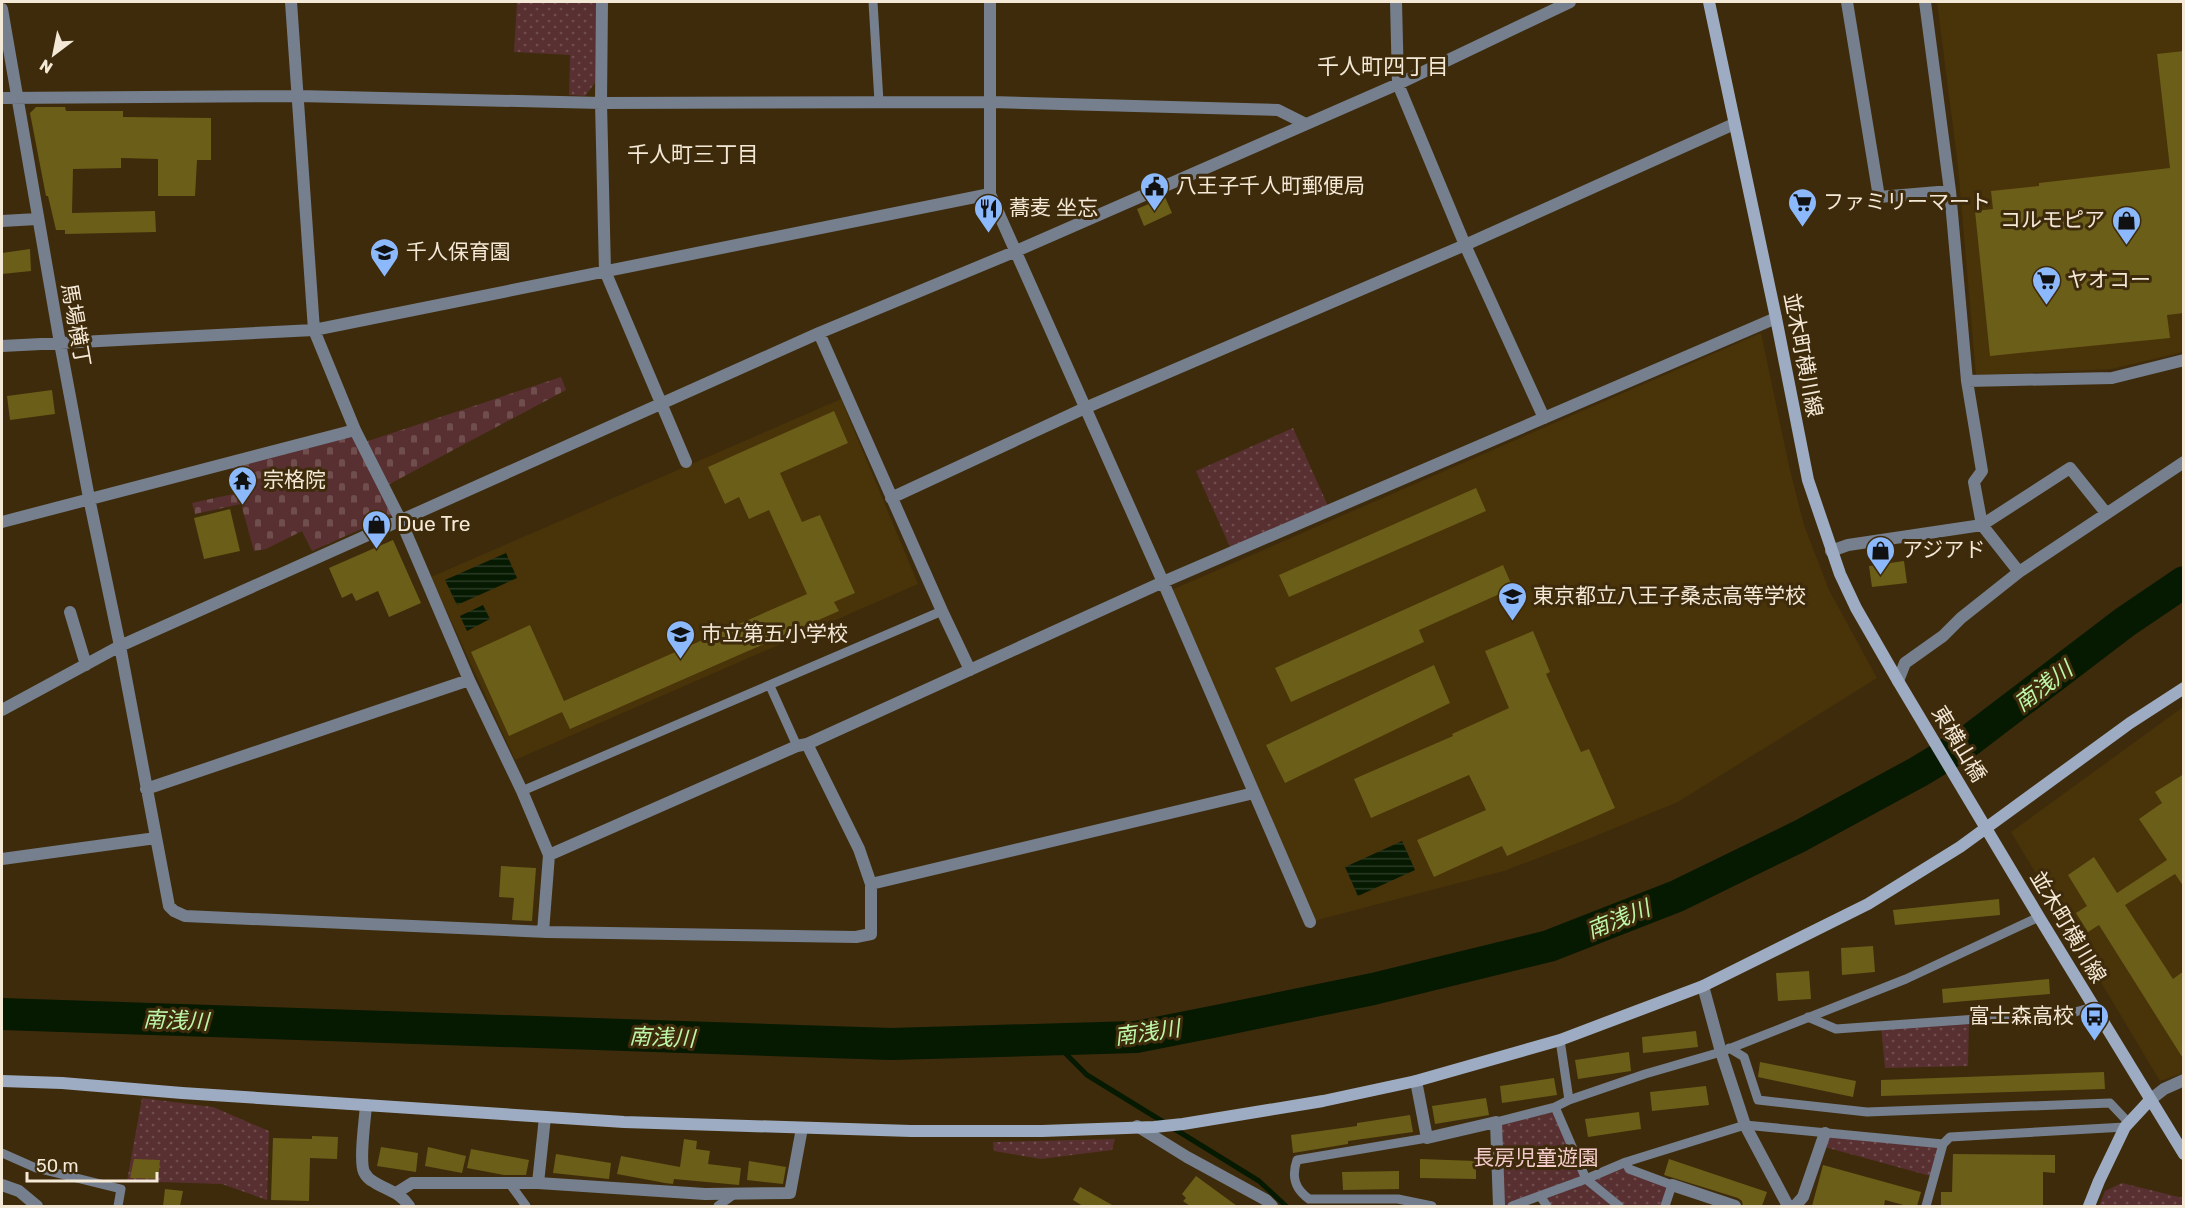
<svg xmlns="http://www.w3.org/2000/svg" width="2185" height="1208" viewBox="0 0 2185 1208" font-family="Rubik,'Noto Sans JP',sans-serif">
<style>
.built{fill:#493309}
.grass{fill:url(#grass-dots)}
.cemetery{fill:url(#cemetery-stones)}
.water{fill:url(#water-rules)}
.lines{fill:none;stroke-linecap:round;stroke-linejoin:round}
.stream{stroke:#061901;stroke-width:5}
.river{stroke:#061901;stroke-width:32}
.building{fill:#6b5e18}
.lane{stroke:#757f8d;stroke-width:9}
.street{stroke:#757f8d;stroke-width:12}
.secondary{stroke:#9dacc2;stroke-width:12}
.labels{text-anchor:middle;stroke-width:6;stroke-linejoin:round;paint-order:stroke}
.poi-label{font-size:21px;fill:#f4e8d7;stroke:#3e2b0b;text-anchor:start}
.street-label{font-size:21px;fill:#f4e8d7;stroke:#3e2b0b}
.park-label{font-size:21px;fill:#f5cbcb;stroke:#3e2b0b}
.neighbourhood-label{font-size:22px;fill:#f4e8d7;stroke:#3e2b0b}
.water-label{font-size:22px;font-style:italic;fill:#bdf7a9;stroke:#3e2b0b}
</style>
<defs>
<pattern id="grass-dots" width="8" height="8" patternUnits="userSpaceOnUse" patternTransform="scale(1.5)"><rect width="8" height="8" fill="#583031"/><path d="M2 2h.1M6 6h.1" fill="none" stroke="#714e4e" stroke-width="1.8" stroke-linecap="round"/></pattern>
<pattern id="cemetery-stones" width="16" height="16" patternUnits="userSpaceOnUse" patternTransform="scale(1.5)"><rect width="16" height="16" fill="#583031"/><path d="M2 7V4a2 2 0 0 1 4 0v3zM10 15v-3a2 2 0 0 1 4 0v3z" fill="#714e4e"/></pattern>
<pattern id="water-rules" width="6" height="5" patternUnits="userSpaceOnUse" patternTransform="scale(1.5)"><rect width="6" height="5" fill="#061901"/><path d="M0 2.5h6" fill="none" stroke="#2b3a25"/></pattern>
</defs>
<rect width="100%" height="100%" fill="#3e2b0b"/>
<path class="built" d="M1937 2H2183V352L2112 369 1976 375 1958 166Z
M1761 333 1789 466 1804 525 1829 590 1877 678 1678 802 1588 839 1504 871 1310 922 1167 592Z
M841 399 918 584 515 760 431 577Z
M2183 707V1073L2160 1081 2011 832Z"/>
<path class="grass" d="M517 2H597L595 83 585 96 569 95 570 55 514 52Z
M1293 428 1328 506 1231 549 1196 471Z
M1969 1020 1968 1066 1885 1068 1881 1026Z
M142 1098 213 1107 269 1131 267 1200 222 1184 127 1181Z
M1555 1107 1586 1179 1626 1162 1629 1169 1672 1185 1665 1206H1547L1540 1196 1512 1206H1499L1496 1122Z
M1825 1133 1943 1144 1934 1177 1821 1146Z
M1115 1139 1112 1150 1041 1159 994 1151 993 1142Z
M2122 1183 2183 1198V1206H2099L2105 1191Z"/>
<path class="cemetery" d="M561 377 566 390 384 487 397 513 312 551 302 531 266 549 254 551 241 504 195 514 192 503 238 493 231 462 355 430 362 443Z"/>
<path class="water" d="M506 553 517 578 457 605 445 580Z
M483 605 490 619 467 631 460 616Z
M1402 841 1415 870 1358 896 1345 867Z"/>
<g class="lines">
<path class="stream" d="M1051 1039 1087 1075 1165 1123
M1173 1128 1259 1181 1286 1206"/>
<path class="river" d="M2 1014 891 1044 1136 1037 1217 1021 1373 989 1549 946 1677 896 1800 836 1918 772 1966 743 2125 622 2184 582"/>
</g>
<path class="building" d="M2184 51V313L2167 315 2170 338 1990 356 1975 211 1993 209 1991 191 2039 186V183L2170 168 2157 54Z
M36 107H65L66 111H123V117L211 118V160H197L195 196H158V159L121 158V168L73 169 72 213 155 211 156 232 65 234V230H56L48 196H46L30 113Z
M1165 197 1172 213 1144 226 1137 209Z
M30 249 31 271 2 274V253Z
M52 390 55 414 10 420 7 396Z
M834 411 848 443 780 473 802 522 820 515 855 593 834 602 839 611 570 729 562 712 509 736 471 652 530 625 564 701 807 594 769 510 749 519 739 497 725 504 708 467Z
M1476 488 1486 511 1289 597 1279 575Z
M230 509 240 551 204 559 194 518Z
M393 540 421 603 389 617 378 591 356 601 352 593 342 598 329 568Z
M1904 561 1907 583 1872 587 1869 566Z
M1503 565 1513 588 1419 630 1424 642 1291 702 1275 668Z
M1533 631 1550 672 1546 674 1581 752 1589 749 1615 808 1507 856 1502 846 1434 877 1417 840 1486 810 1469 775 1371 818 1354 779 1453 736 1452 734 1509 708 1485 651Z
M1434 665 1450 703 1285 783 1266 745Z
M2184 774V887L2175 874 2125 905 2173 979 2184 971V1060L2099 925 2088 932 2076 913 2087 906 2068 875 2094 857 2117 893 2167 860 2139 819 2162 803 2155 792Z
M501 866 536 868 532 921 512 920 514 898 499 897Z
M1999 899 2000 915 1895 925 1893 910Z
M1873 946 1875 972 1842 975 1841 948Z
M1809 971 1811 999 1778 1001 1776 973Z
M2049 979 2050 994 1943 1003 1942 989Z
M1696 1031 1698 1047 1643 1053 1642 1037Z
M1629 1052 1631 1071 1578 1079 1575 1060Z
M1760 1062 1856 1081 1853 1097 1758 1077Z
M2104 1072 2105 1089 1881 1096V1080Z
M1554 1078 1557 1095 1502 1103 1500 1086Z
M1706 1086 1709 1105 1652 1111 1650 1092Z
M1486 1098 1489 1115 1435 1124 1432 1106Z
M1639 1112 1641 1129 1588 1137 1585 1119Z
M1410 1115 1413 1132 1348 1141V1144L1293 1153 1291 1135 1357 1126V1123Z
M312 1136 338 1137 337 1159 310 1158 309 1201 271 1200 273 1138 312 1139Z
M684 1139 697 1141 696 1149 710 1151 708 1164 741 1168 739 1185 674 1179 673 1184 665 1183 617 1174 621 1156 680 1167Z
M381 1147 418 1153 416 1172 377 1166Z
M428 1147 466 1156 462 1173 425 1166Z
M471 1149 529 1160 526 1175H504L467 1168Z
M556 1154 611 1163 609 1179 553 1173Z
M1953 1154 2055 1155V1173L2043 1172V1206H1941V1192H1952Z
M134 1159 160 1160 158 1179 130 1178Z
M1420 1159 1476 1161V1179L1420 1178Z
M1669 1159 1767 1192 1762 1206H1743L1742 1201 1738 1198 1664 1175Z
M749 1161 786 1167 783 1184 747 1180Z
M1823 1165 1921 1192 1917 1206H1907L1885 1200 1884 1206H1812Z
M1399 1171V1189L1343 1190 1342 1172Z
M1196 1176 1237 1206H1190L1183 1201 1186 1198 1182 1194Z
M1080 1187 1114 1206H1083L1073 1200Z
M165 1189 183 1191 180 1206H163Z"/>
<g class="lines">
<path class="lane" d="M873 2 879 102
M770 686 797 746
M522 791 942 611
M1808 1017 1836 1029 2075 1012 2093 1007
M1560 1040 1569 1100
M1729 1048 1744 1057 1758 1100 1867 1112 2110 1103 2129 1123
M1555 1107 1586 1179 1626 1162 1745 1125 1943 1144 1950 1137 2125 1127
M1496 1122 1555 1107 1569 1100 1645 1074 1721 1052 1906 979 2039 917
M1427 1138 1297 1160C1291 1177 1295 1189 1309 1199H1398L1432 1206
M2 1153 36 1168 121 1189 118 1206
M1626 1162 1629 1169 1672 1185 1665 1206
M510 1184 526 1206
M1540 1196 1547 1206
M718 1206 733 1195
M1512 1206 1586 1179 1619 1206
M1926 1206 1943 1144"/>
<path class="street" d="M291 2 314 330 355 430 401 521 469 680 522 791 549 855 543 932
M602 2 601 103 605 271 686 462
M990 2V194L1163 582 1310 922
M1396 2 1398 84 1465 245 1544 418
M1847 2 1879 197 1950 191
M1925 2 1950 191 1967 381 2112 378 2184 360
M2 9 60 343 89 498 120 646 169 906 174 911 185 916 547 932 856 937 871 934V884
M2 98 298 96 601 103 991 102 1278 110 1304 123
M2 221 37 219
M819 333 942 611 970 670
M2 346 314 330 990 194
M1967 381 1982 471 1974 482 1982 525 2019 572
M891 498 1085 408 1465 245 1734 124
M2 522 355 430
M1831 551 1848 545 1982 525 2070 468 2106 513
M70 612 86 665
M1898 681 1905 663 1943 636 1961 618 2019 572 2184 462
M2 710 120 646 819 333 1014 252 1398 84 1570 2
M807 744 859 849 871 884 1254 793
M146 789 469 680
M549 855 797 746 807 744 1163 582 1776 318
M2 859 156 838
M1703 986 1721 1052 1745 1125 1788 1206
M1416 1081 1427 1138 1496 1122 1499 1206
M2150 1100 2164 1089 2184 1080
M366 1105C365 1120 359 1160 364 1172 366 1176 370 1180 374 1182 388 1191 399 1191 409 1206
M1137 1126 1187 1157 1266 1200 1272 1206
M538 1183 545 1117
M2 1185 19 1191 37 1206
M1672 1185 1735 1206
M396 1193 412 1183H538L705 1194 790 1193 802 1128
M1795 1206 1803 1197 1825 1133"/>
<path class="secondary" d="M1709 2 1776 318 1808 480 1840 574 1856 608 1898 681 2039 917 2184 1154
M2 1081 62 1083 182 1093 624 1122 911 1131H1042L1154 1127 1183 1124 1323 1101 1416 1081 1560 1040 1703 986 1868 904 1960 847 2130 723 2184 688
M2089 1206 2099 1181 2125 1127 2150 1100"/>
</g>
<defs>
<symbol id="civic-pin" viewBox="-11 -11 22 30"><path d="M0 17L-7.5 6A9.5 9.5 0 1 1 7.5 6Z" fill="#8cb9fc" stroke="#3e2b0b"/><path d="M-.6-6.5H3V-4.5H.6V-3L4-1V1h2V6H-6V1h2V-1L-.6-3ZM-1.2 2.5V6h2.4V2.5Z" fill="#111"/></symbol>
<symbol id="supermarket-pin" viewBox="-11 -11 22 30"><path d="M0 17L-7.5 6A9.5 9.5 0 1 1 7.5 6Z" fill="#8cb9fc" stroke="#3e2b0b"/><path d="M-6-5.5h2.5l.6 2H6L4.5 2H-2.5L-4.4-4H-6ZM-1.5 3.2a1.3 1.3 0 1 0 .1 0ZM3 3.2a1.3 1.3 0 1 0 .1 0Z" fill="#111"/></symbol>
<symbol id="restaurant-pin" viewBox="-11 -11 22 30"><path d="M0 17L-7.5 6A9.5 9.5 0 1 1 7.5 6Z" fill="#8cb9fc" stroke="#3e2b0b"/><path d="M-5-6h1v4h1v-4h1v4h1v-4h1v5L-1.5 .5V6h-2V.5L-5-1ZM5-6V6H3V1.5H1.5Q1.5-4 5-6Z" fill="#111"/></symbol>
<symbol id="shop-pin" viewBox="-11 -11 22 30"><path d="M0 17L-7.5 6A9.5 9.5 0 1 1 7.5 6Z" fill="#8cb9fc" stroke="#3e2b0b"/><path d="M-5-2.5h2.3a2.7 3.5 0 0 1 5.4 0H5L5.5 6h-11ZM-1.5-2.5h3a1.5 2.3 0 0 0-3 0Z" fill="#111"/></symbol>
<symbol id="school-pin" viewBox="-11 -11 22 30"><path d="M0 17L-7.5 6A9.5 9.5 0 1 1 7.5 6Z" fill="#8cb9fc" stroke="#3e2b0b"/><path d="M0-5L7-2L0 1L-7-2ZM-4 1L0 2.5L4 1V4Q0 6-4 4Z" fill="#111"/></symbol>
<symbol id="temple-pin" viewBox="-11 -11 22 30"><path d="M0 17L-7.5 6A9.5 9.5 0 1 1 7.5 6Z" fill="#8cb9fc" stroke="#3e2b0b"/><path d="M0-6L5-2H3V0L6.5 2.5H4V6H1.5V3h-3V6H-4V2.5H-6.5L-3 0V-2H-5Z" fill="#111"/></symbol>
<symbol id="bus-pin" viewBox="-11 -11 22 30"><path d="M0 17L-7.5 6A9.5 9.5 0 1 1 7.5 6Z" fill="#8cb9fc" stroke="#3e2b0b"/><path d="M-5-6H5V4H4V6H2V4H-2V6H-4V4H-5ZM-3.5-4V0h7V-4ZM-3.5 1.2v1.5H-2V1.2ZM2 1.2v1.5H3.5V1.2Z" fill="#111"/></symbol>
</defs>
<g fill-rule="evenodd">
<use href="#civic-pin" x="1138" y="170" width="33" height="45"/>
<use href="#supermarket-pin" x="1786" y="186" width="33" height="45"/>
<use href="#restaurant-pin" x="972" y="192" width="33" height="45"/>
<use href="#shop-pin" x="2110" y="204" width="33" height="45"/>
<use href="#school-pin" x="368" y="236" width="33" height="45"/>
<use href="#supermarket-pin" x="2030" y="264" width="33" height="45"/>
<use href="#temple-pin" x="226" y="464" width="33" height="45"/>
<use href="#shop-pin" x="360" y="508" width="33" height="45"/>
<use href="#shop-pin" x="1864" y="534" width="33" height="45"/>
<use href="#school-pin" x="1496" y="580" width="33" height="45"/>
<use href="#school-pin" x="664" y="618" width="33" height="45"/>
<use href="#bus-pin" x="2078" y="1000" width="33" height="45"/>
</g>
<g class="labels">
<g class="poi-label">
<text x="1176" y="193">八王子千人町郵便局</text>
<text x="1823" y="209">ファミリーマート</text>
<text x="1009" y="215">蕎麦 坐忘</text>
<text x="2105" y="227" text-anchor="end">コルモピア</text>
<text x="406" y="259">千人保育園</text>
<text x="2067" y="287">ヤオコー</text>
<text x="263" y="487">宗格院</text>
<text x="397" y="531">Due Tre</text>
<text x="1902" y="557">アジアド</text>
<text x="1533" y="603">東京都立八王子桑志高等学校</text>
<text x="701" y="641">市立第五小学校</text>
<text x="2074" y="1023" text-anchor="end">富士森高校</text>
</g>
<g class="street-label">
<text transform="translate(76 325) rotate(80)" y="7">馬場横丁</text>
<text transform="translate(1803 355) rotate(79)" y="7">並木町横川線</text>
<text transform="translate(1959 744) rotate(59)" y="7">東横山橋</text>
<text transform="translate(2068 927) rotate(59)" y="7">並木町横川線</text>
</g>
<g class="park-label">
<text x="1536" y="1165">長房児童遊園</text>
</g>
<g class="neighbourhood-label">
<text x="1383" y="74">千人町四丁目</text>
<text x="693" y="162">千人町三丁目</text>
</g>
<g class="water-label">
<text transform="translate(2043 686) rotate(-37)" y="8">南浅川</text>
<text transform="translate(1618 919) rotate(-22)" y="8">南浅川</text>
<text transform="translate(176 1020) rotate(2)" y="8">南浅川</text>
<text transform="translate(1147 1032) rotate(-8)" y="8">南浅川</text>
<text transform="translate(662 1037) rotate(2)" y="8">南浅川</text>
</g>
</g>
<rect width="2185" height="1208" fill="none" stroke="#f4e8d7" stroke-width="6"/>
<g transform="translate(54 54) rotate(212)" stroke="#3e2b0b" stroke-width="4.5" paint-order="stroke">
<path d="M0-4.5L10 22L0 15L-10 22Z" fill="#f4e8d7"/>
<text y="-9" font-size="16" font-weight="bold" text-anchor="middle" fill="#f4e8d7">N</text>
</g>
<path d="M27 1172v9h130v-9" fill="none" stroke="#f4e8d7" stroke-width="3"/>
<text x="36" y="1172" font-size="18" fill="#f4e8d7" stroke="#3e2b0b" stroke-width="4.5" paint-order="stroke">50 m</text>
</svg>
